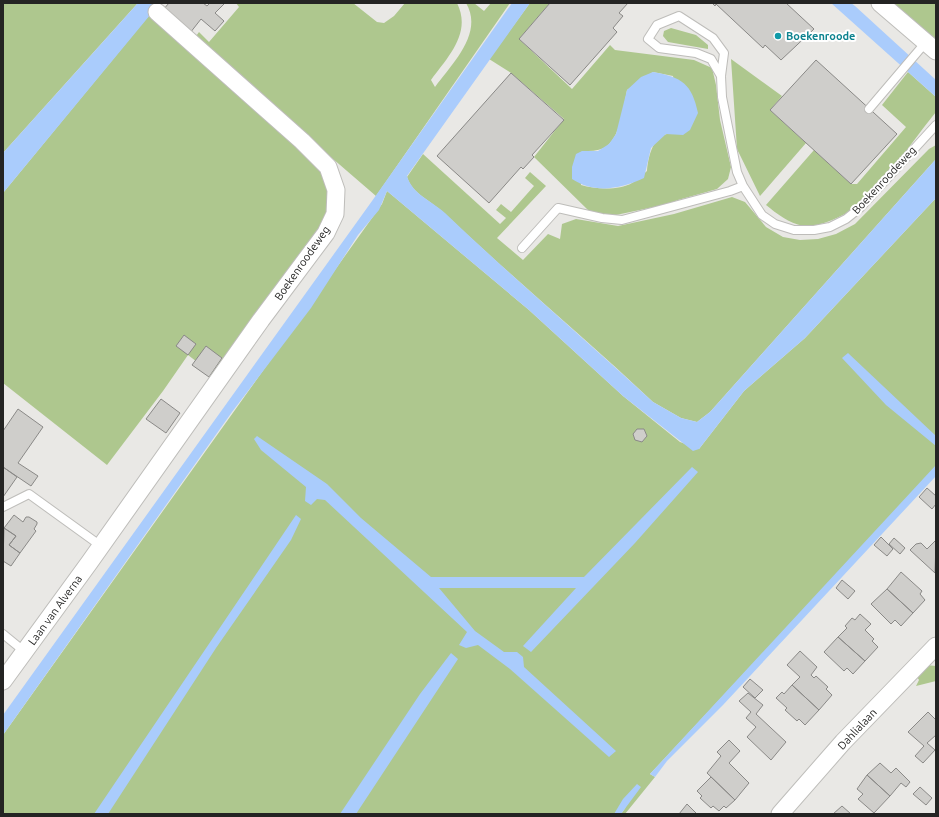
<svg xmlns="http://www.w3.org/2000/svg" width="939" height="817" viewBox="0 0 939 817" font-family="Ubuntu,sans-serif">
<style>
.green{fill:#aec78e;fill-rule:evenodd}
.water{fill:#aaccfc}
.building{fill:#cfcecb;stroke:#8a8987}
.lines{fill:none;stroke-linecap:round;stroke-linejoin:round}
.lane-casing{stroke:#bebdba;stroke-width:10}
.street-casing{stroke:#bebdba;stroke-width:19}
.lane{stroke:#fff;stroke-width:8}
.street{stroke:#fff;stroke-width:17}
.culture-dot{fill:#0f9aa8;stroke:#fff;stroke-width:1.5}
.labels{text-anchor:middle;stroke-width:4;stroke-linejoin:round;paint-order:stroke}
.culture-label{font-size:11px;font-weight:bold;fill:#0d838f;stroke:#fff;text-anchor:start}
.street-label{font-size:11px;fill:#242423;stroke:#fff}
</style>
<rect width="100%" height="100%" fill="#e9e8e5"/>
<path class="green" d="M3 3 137 4 3 153Z
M236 3H353L377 22 384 23 394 16 405 3H457C472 33 448 57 431 80L435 87C452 64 484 33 466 3H474L484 11 491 3H510L376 196 194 39 199 32 209 42 239 7Z
M530 3H550L519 39 572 89 610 45 615 50 694 60 712 68 716 85 720 120 731 167 728 179 717 189 678 200 668 204 616 215 602 214 588 210 534 157 564 119 511 73 489 59ZM653 72 673 76 683 134C678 134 671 133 667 134 652 137 648 159 647 171 642 175 637 180 632 183 618 191 595 189 581 185L583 151C590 151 597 151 604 148 620 140 624 106 627 90Z
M889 3H936V44Z
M150 14 327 174 331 214 214 375 188 355 163 391 107 465 3 383V193Z
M671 28 696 35 708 45V49L668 42 663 36 664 31Z
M731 59 782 96 770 110 806 143 760 196 737 149Z
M908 72 936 97V112C913 140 883 186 855 208 843 216 818 228 803 226 789 223 777 214 766 205L814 150 851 184H857L906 127 882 105Z
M936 145V159L710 412 697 422 681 418 653 402C585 338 513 278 445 214 432 201 412 194 407 177L423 154 500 224 506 218 496 210 501 204 511 212 534 186 525 178 530 172 546 186 497 238 523 260 548 234 560 239 562 224 576 219 618 226 674 214 732 197 745 202 766 227 783 237 800 240 818 239 836 234 855 224 929 149Z
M387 191 529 310 623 396 680 442 699 449 744 391 805 338 936 198V468L650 774 655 777 625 814H621L626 807 618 814H3V735L382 204Z
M926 665 936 666V681L916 686 919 680 916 675Z"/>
<path class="water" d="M138 3H160L3 193V153Z
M512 3H530L407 176C412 194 432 201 445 213 513 278 584 338 653 402L681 418 697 422 710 412 936 159V198L805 338 744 391 699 449 693 451 623 396 529 310 387 191 379 210 358 235 311 308 232 412 3 735V715L372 201Z
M831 3H851L855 6 936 80V97Z
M653 72C682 77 692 84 698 113L690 130 683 135 666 134 651 148 644 178C620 189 595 194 572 179V167L576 154 582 151H598L609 144 616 134 627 90 641 77Z
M848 353 936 436V446L886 405 842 358Z
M257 436 327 484 361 518 431 577H584L692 467 698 472 635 543 531 652 523 646 576 588H439L475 631 504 652H517L523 657 524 667 616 751 609 757 510 669 478 645 466 648 459 645 467 632 325 500 317 499 311 505 305 501 306 487 261 450 254 439Z
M936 465V476L723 705 667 761 655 777 650 774Z
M296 515 301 519 291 540 216 648 108 814H94Z
M451 653 458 659 356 814H340L420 694Z
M637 784 641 787 621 814H614L623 799Z"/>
<path class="building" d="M169 3H203L207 6 210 3H225L215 13 224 21 215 31 201 19 190 33 163 10Z
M550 3H628L619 13 623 16 613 28 617 32 570 85 519 39Z
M712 3H786L814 29 781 60 765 45 763 48 716 4 715 6Z
M816 60 897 134 851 184 770 110Z
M511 73 564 120 532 155 534 157 523 169 521 167 489 203 437 156Z
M184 335 196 344 188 355 176 346Z
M206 346 222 358 209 377 192 365Z
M161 399 180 413 166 433 146 419Z
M18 409 43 427 18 463 38 476 31 486 3 467V431Z
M637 429H644L647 436 642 442 635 440 633 434Z
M3 467 17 477 3 497Z
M927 488 936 496V504L932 509 919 497Z
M14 515 23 522 26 517H29L37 522V524L34 529 36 531 20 553 9 545 16 536 4 528Z
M4 528 16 536 9 545 20 553 11 566 3 561Z
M881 537 893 549 887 556 874 545Z
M894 538 905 548 900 554 889 544Z
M935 541 936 542 935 573 910 550 916 544 921 543 927 549Z
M901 572 922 591 920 594 925 600 913 613 887 589Z
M842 580 855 591 848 599 836 588Z
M887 589 913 613 901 626 895 620 891 624 871 604Z
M860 614 871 624 865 630 874 639 872 641 878 647 865 661 838 637 847 628 845 626 852 618 855 620Z
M838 637 865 661 853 674 847 668 844 671 824 652Z
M800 651 817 667 811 675 814 678 816 676 828 687 826 689 832 695 819 710 792 685 800 677 787 665Z
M750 679 763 690 755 698 743 687Z
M792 685 819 710 805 725 799 719 797 721 785 710 787 708 776 698 782 692 784 694Z
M748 693 763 705 756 714 786 742 771 760 747 737 756 727 746 718 751 712 739 701Z
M928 712 936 720V735L927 743 935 750 923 763 915 756 924 746 908 732Z
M729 740 740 751 729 763 749 783 735 800 707 773 721 756 717 752Z
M880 763 891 773 896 768 910 782 906 787 901 783 890 796 867 775Z
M867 775 890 796 874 813 858 799 863 794 857 789Z
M711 777 735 800 726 808 724 806 719 811 713 806 711 808 700 798 702 796 697 791Z
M920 787 932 798 926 805 913 794Z
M687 804 697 814H679Z
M842 806 851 814H833Z"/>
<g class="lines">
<defs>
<path id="lane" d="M721 76 711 59 696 53 659 48 648 39 657 25 679 16 713 38 724 53 721 76 722 97 737 172 743 186 762 215 775 224 794 230H814L830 227 846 219 861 207 936 125
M869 109 926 42
M522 248 558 208 602 218 622 220 730 191 743 186
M3 507 29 494 101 546
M3 634 25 652"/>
<path id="street" d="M880 3 936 51
M3 681 89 563 261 320 326 233 335 214 336 190 328 167 302 141 157 12
M780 814 843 742 936 646"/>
</defs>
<use href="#lane" class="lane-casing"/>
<use href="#street" class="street-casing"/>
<use href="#lane" class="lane"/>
<use href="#street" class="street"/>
</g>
<circle class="culture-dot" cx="778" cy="36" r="4"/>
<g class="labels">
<g class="culture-label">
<text x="786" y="40">Boekenroode</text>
</g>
<g class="street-label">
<text transform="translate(884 180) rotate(-47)" y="4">Boekenroodeweg</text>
<text transform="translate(302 263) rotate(-55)" y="4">Boekenroodeweg</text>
<text transform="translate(55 610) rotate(-54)" y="4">Laan van Alverna</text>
<text transform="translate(857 729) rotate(-47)" y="4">Dahlialaan</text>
</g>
</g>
<rect width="939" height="817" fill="none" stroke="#242423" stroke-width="8"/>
</svg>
